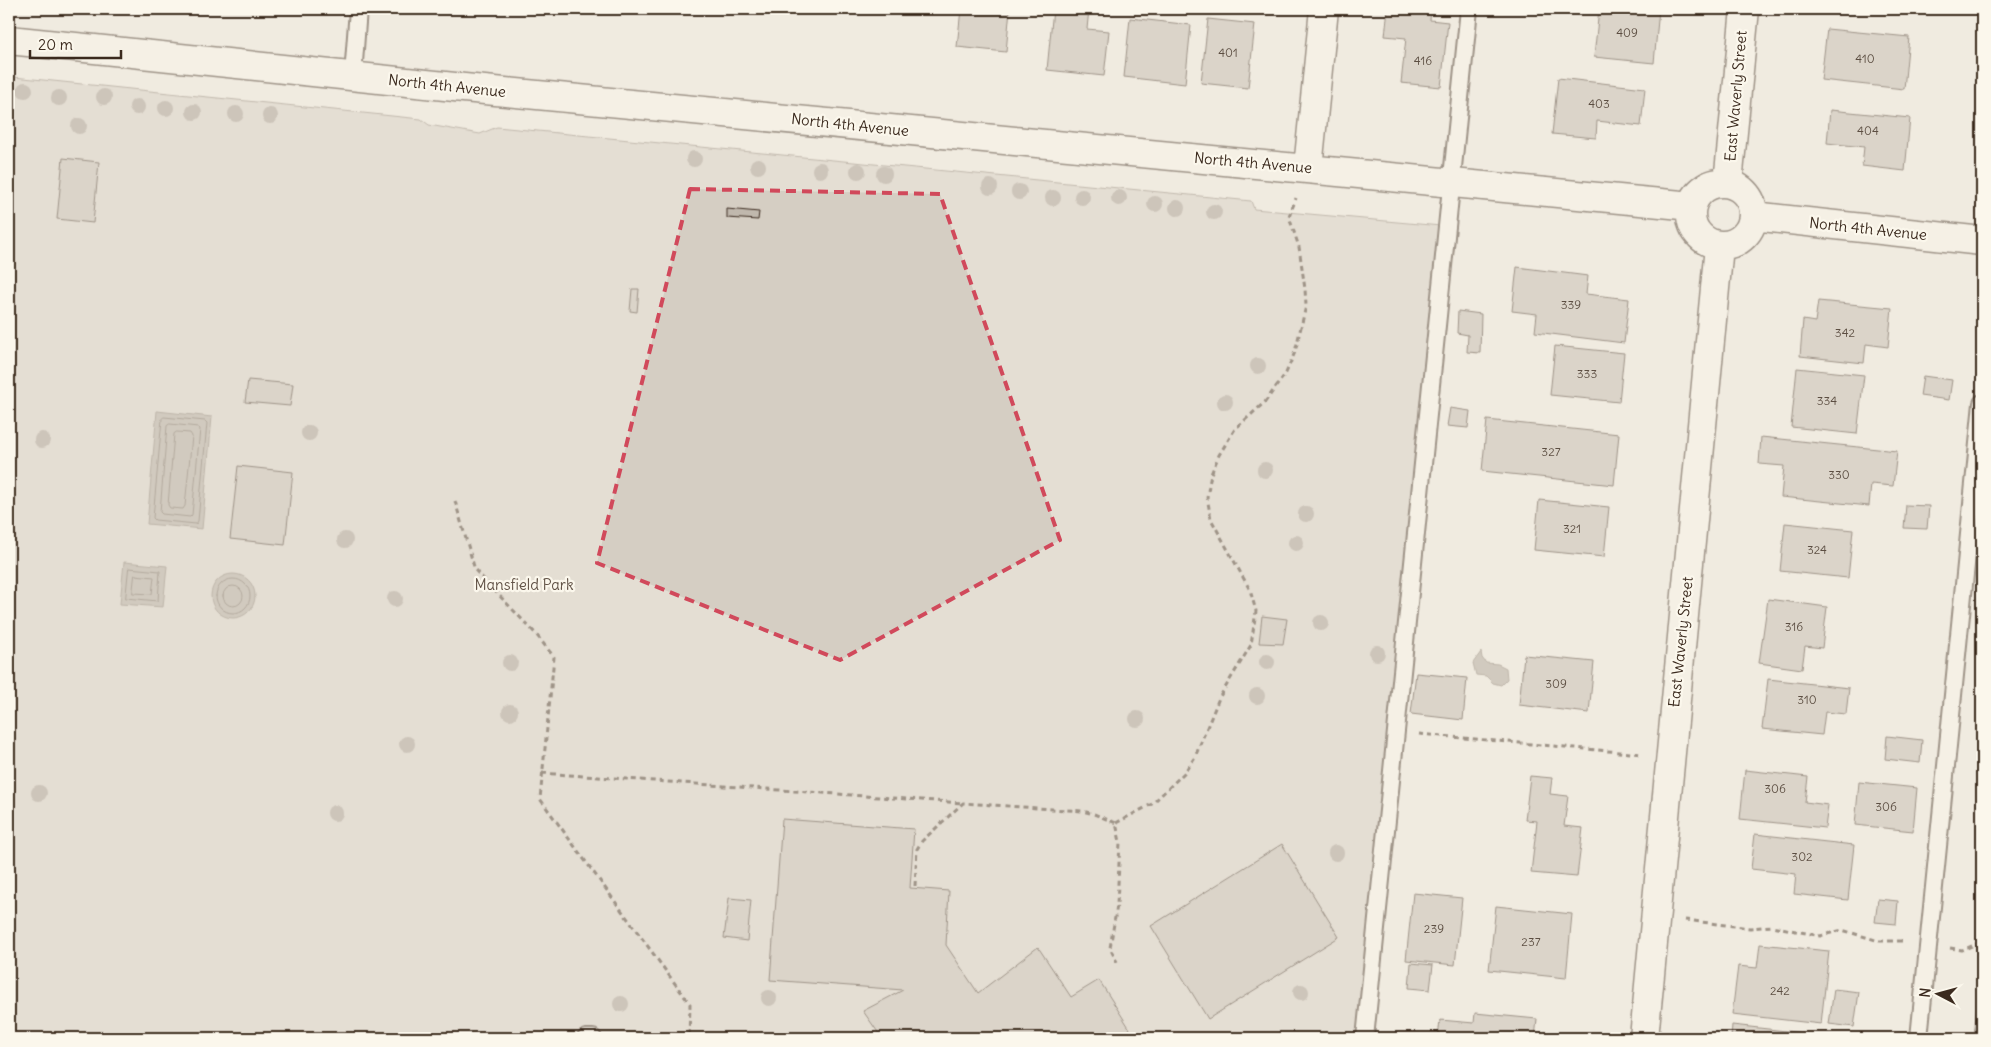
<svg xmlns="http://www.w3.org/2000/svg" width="1991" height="1047" viewBox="0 0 1991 1047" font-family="Delius,sans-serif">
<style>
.green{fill:#d5cec3;stroke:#887c70}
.water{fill:#aca397;stroke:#7f7367}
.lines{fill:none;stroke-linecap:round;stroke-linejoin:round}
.shore{stroke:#685a4e;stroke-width:1}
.building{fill:#c0b8ad;stroke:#3b2a1e}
.service-casing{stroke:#3b2a1e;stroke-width:20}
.minor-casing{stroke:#3b2a1e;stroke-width:31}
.path{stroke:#3b2a1e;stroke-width:3;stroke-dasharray:5 4;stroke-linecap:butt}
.service{stroke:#fbf7ec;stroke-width:16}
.minor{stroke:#fbf7ec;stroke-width:28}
.tree{fill:#a2978c}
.marked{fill:none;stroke:#d1495b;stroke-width:4;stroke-dasharray:10 6;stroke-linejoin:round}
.labels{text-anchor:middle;stroke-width:4.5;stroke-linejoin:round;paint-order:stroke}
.number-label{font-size:12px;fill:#5c4e42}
.street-label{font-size:15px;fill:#3b2a1e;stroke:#fbf7ec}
.park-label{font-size:15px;fill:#625347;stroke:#fbf7ec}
</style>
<rect width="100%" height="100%" fill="#f0ebe0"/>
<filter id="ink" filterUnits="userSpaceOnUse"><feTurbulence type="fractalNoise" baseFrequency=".02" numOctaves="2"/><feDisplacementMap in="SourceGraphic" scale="10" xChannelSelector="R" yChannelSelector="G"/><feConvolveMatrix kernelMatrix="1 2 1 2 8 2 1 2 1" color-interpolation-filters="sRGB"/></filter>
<g filter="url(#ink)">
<path class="green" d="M14 77 421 119 429 125 480 134 497 127 1251 201 1254 209 1441 226 1359 1038H9V78Z"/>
<path class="water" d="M157 411 212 417 202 529 147 524Z
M124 562 167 566 163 607 120 604Z
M211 596a22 22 0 1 1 44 0a22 22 0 1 1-44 0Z
M1481 652 1482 658 1486 663 1498 664 1506 668 1507 679 1501 685 1493 683 1486 676 1476 675 1473 663Z"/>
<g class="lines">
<path class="shore" d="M164 417 205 421 207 423 198 521 196 524 155 520 153 518 162 419Z
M170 424 198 427 200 429 192 515 190 517 162 514 160 512 167 426Z
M177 432 190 433 192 436 185 506 183 509 170 508 168 505 174 434Z
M129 568 160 571 158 601 126 598Z
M135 575 154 577 152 594 133 593Z
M216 596a17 17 0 1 1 34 0a17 17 0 1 1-34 0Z
M223 596a10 10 0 1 1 20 0a10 10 0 1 1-20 0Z"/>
</g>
<path class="building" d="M961 9H1010L1006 52 957 47Z
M1053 9H1089L1087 29 1109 31 1104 76 1047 70Z
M1388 9H1431L1430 20 1448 22 1441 87 1401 83 1406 38 1385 36Z
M1599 9H1659L1654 63 1594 57Z
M1130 18 1191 25 1185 84 1124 77Z
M1208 19 1255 24 1248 88 1201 83Z
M1827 29 1909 37 1904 89 1821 80Z
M1558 78 1645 88 1641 126 1597 121 1596 138 1552 134Z
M1830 110 1910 118 1905 171 1862 166 1864 147 1827 143Z
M63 158 99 162 93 223 57 219Z
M727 209 759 212 758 220 727 218Z
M1517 267 1588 276 1586 294 1629 299 1624 343 1535 332 1537 314 1512 311Z
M632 289H639L637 312 630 311Z
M1818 301 1892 308 1888 347 1866 344 1864 363 1800 356 1803 320 1815 322Z
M1458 311 1481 314 1480 353 1467 352 1468 335 1457 333Z
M1555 346 1624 353 1619 402 1550 395Z
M1797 368 1864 375 1857 434 1791 427Z
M1923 376 1952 380 1949 400 1920 396Z
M248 380 293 384 290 406 245 402Z
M1450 408 1470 411 1468 428 1447 426Z
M1487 420 1619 434 1614 485 1482 471Z
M1761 437 1897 451 1893 486 1871 484 1869 506 1781 497 1784 466 1759 464Z
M238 466 293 472 285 545 230 539Z
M1539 500 1609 507 1604 557 1534 550Z
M1906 505 1929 506 1927 529 1904 528Z
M1785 523 1853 530 1848 578 1780 571Z
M1768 599 1827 607 1822 648 1805 646 1802 669 1759 663Z
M1262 616 1287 619 1283 644 1259 643Z
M1524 655 1594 662 1589 713 1519 705Z
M1416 673 1467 678 1463 720 1411 714Z
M1768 679 1849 688 1846 714 1825 712 1822 735 1762 729Z
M1887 736 1922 740 1920 763 1885 759Z
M1745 770 1808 777 1805 802 1828 805 1825 828 1740 819Z
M1530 776 1552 778 1550 794 1568 796 1564 826 1583 828 1577 877 1531 873 1537 821 1525 820Z
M1859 782 1917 788 1913 831 1855 825Z
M782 819 914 829 910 888 949 891 946 945 978 993 1038 947 1071 997 1099 980 1130 1029 1119 1038H882L863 1011 903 990 770 980Z
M1755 834 1854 845 1848 900 1794 894 1796 874 1751 869Z
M1282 844 1339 937 1208 1019 1151 926Z
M1413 893 1462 898 1455 965 1406 960Z
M729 898 751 900 747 941 724 938Z
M1878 899 1898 901 1896 924 1875 922Z
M1496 906 1572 914 1566 978 1489 970Z
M1760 944 1829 951 1821 1024 1732 1014 1738 966 1757 968Z
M1411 963 1433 965 1430 990 1409 988Z
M1834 989 1859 992 1854 1027 1829 1024Z
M1978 989 1982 990V1038H1974Z
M1475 1013 1537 1019 1535 1038H1438L1440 1020 1474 1023Z
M1732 1025 1804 1033 1803 1038H1731Z"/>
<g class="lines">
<defs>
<path id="service" d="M353 76 358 9
M586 1038H593
M1365 1038 1469 9
M1919 1038 1982 403"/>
<path id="minor" d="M9 40 464 88 1692 206
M1308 168 1324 9
M1691 214a31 31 0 1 1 62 0a31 31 0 1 1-62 0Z
M1728 183 1745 9
M1753 216 1982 241
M1644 1038 1719 246"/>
</defs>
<use href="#service" class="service-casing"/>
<use href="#minor" class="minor-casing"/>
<path class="path" d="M455 501 475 570 535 633 554 657 540 799 690 1004 689 1038
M1419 734 1642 754
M542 773 963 803
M1116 823 1152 804 1184 773 1195 757 1219 698 1251 645 1256 611 1250 590 1211 519 1207 497 1211 474 1219 455 1235 429 1265 402 1286 373 1295 352 1306 306 1305 289 1299 247 1289 217 1296 198
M915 886 917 849 922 841 963 803 1082 811 1094 814 1116 823 1120 842 1117 905 1110 948 1117 962
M1685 920 1750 928 1772 926 1820 936 1842 930 1879 941H1905
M1950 948 1962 950 1977 944 1982 946"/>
<use href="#service" class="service"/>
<use href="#minor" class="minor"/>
</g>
<g class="tree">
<circle cx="25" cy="90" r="8"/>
<circle cx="104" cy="97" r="8"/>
<circle cx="59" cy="98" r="8"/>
<circle cx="137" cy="107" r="8"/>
<circle cx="166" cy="108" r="8"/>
<circle cx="194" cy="112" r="8"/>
<circle cx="236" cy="114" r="8"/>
<circle cx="270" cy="116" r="8"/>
<circle cx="79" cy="126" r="8"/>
<circle cx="694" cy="159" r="8"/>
<circle cx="758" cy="166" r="8"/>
<circle cx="820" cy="170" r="8"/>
<circle cx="858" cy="171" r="8"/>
<circle cx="884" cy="174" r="8"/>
<circle cx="990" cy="187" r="8"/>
<circle cx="1019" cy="192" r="8"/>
<circle cx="1082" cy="197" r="8"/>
<circle cx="1053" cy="198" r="8"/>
<circle cx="1119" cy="198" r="8"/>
<circle cx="1155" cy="204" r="8"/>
<circle cx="1177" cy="208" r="8"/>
<circle cx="1214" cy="212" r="8"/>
<circle cx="1258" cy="366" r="8"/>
<circle cx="1225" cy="402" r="8"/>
<circle cx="309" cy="433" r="8"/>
<circle cx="42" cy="440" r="8"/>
<circle cx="1265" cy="470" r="8"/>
<circle cx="1306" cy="514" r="8"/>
<circle cx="345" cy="540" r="8"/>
<circle cx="1296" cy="543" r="8"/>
<circle cx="395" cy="599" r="8"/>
<circle cx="1321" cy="623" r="8"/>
<circle cx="1377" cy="653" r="8"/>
<circle cx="1267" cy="662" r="8"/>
<circle cx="510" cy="663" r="8"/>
<circle cx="1257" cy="696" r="8"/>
<circle cx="510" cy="712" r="8"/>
<circle cx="1137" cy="719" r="8"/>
<circle cx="407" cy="744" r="8"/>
<circle cx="39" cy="793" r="8"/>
<circle cx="335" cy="813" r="8"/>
<circle cx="1336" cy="853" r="8"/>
<circle cx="1301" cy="992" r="8"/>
<circle cx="769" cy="998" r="8"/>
<circle cx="621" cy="1004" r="8"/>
</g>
</g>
<path d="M0 0H1991V1047H0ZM690 189 940 194 1060 540 840 660 597 563Z" fill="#f0ebe0" fill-opacity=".55" fill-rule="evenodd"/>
<path class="marked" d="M690 189 940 194 1060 540 840 660 597 563Z"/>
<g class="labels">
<g class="number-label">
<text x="1627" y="37">409</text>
<text x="1228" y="57">401</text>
<text x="1865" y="63">410</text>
<text x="1423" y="65">416</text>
<text x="1599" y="108">403</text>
<text x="1868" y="135">404</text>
<text x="1571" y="309">339</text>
<text x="1845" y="337">342</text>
<text x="1587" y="378">333</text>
<text x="1827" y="405">334</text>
<text x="1551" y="456">327</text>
<text x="1839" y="479">330</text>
<text x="1572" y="533">321</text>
<text x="1817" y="554">324</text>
<text x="1794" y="631">316</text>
<text x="1556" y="688">309</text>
<text x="1807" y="704">310</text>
<text x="1775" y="793">306</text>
<text x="1886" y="811">306</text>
<text x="1802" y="861">302</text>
<text x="1434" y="933">239</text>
<text x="1531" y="946">237</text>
<text x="1780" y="995">242</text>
</g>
<g class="street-label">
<text transform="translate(447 86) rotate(6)" y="5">North 4th Avenue</text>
<text transform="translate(1736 96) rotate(-85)" y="5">East Waverly Street</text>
<text transform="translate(850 125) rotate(6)" y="5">North 4th Avenue</text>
<text transform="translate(1253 163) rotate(5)" y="5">North 4th Avenue</text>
<text transform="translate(1868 229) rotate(6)" y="5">North 4th Avenue</text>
<text transform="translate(1681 642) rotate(-84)" y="5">East Waverly Street</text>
</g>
<g class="park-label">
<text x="524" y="590">Mansfield Park</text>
</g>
</g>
<rect width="1991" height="1047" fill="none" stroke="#fbf7ec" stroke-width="30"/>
<rect x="15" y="15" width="1961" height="1017" fill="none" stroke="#3b2a1e" stroke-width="2" filter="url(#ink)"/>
<g transform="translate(1938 994) rotate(276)" stroke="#fbf7ec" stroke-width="4" paint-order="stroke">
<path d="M0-4L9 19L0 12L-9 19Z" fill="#3b2a1e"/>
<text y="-8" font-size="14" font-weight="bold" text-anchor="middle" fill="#3b2a1e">N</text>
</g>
<path d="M30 50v8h91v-8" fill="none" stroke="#3b2a1e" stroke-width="2.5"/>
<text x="38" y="50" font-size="15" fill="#3b2a1e" stroke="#fbf7ec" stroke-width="4" paint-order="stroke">20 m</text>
</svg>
